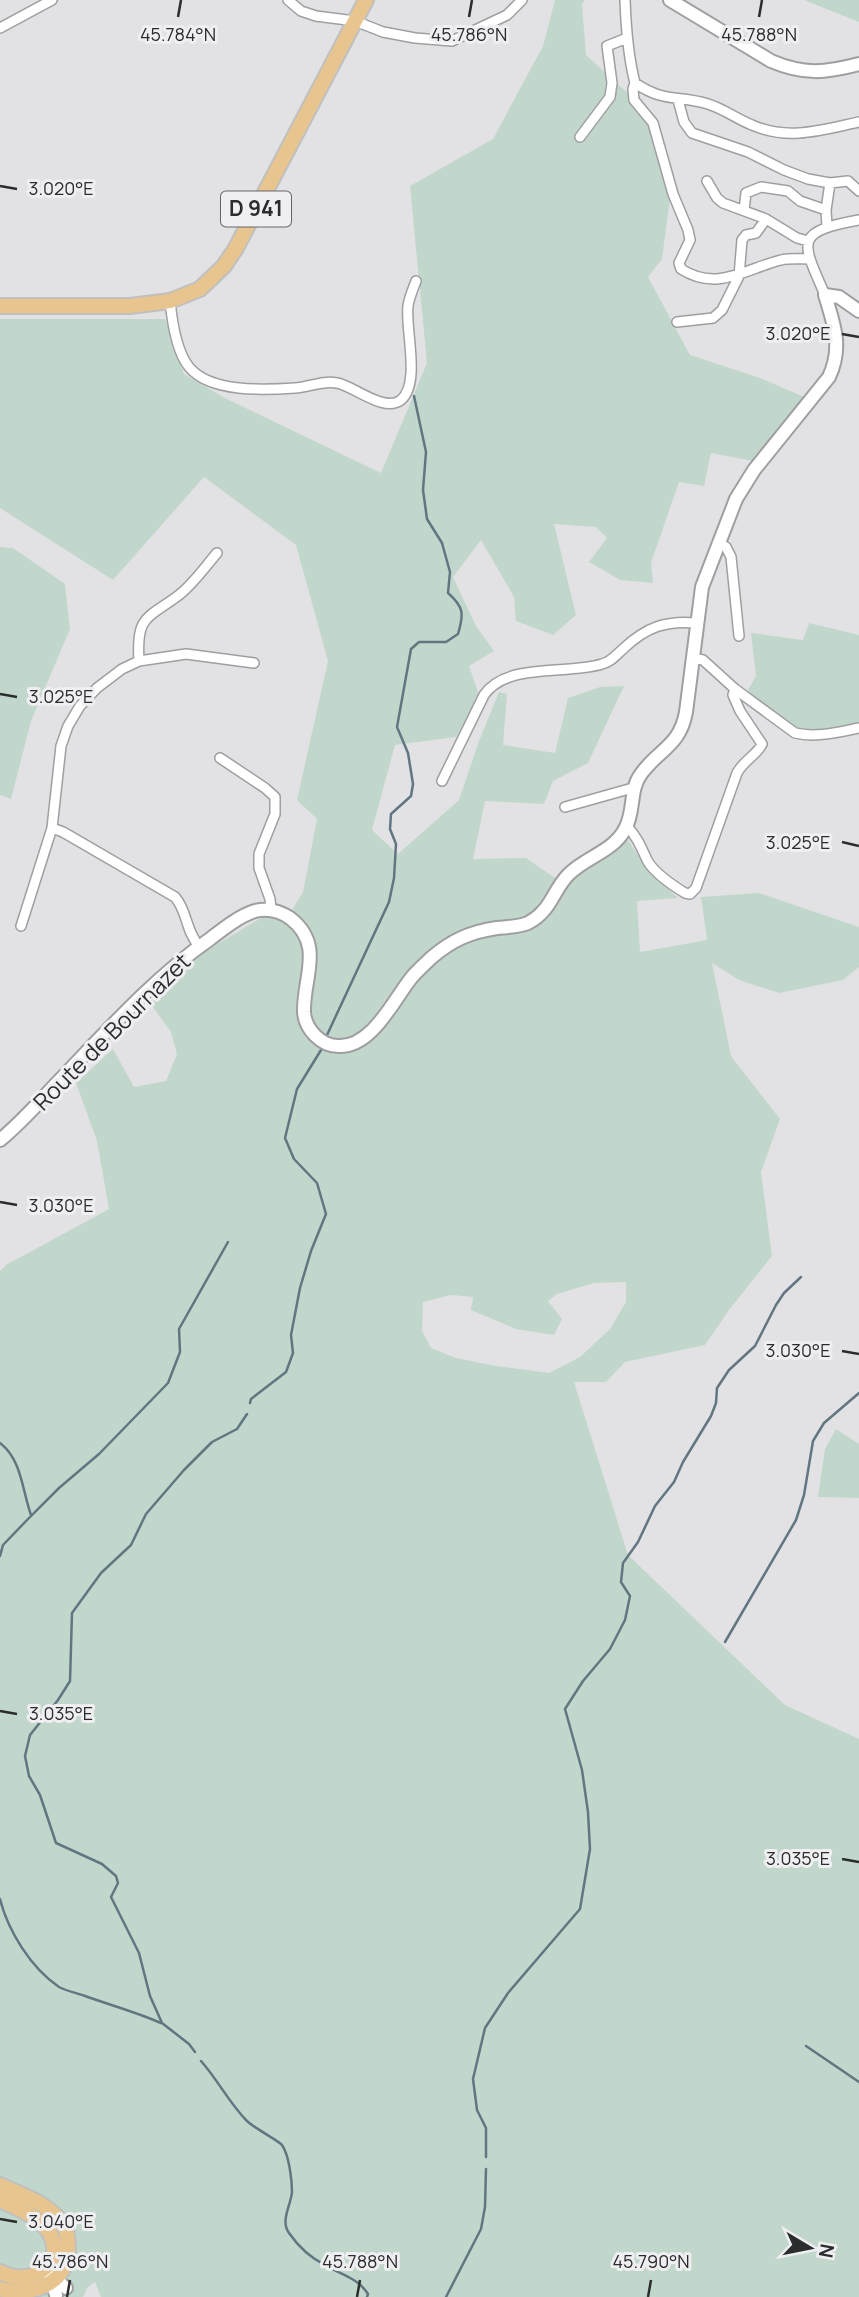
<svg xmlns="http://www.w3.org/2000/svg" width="859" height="2297" viewBox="0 0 859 2297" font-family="Manrope,sans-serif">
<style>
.green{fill:#c2d7cb;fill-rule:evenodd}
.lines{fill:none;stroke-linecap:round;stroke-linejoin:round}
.stream{stroke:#627682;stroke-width:2.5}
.street-casing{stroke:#9f9fa2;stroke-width:12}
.secondary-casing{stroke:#9f9fa2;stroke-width:16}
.primary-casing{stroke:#bfc0c0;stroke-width:18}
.street{stroke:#fff;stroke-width:9}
.secondary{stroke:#fff;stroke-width:12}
.primary{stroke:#e8c58e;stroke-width:14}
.ticks{fill:none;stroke:#2b2c2d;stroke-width:2.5}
.labels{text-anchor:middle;stroke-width:6;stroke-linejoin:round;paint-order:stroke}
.shield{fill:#efeff2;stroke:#666668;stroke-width:2}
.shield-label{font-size:21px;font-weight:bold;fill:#2b2c2d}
.street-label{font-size:23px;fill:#2b2c2d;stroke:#efeff2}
.ticks-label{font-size:18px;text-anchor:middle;fill:#2b2c2d;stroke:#efeff2;stroke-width:6;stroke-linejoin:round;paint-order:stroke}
</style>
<rect width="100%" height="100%" fill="#e2e2e5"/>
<path class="green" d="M555 0H585L582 4 586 55 654 117 672 183 662 259 648 277 690 355 760 378 804 397 753 461 711 453 704 486 679 482 651 563 653 583 620 580 589 562 607 538 596 527 554 524 576 615 553 635 516 621 514 597 481 540 453 577 476 626 494 651 469 666 478 692 470 714 456 737 395 745 372 830 398 854 459 800 479 741 499 692 507 694 503 745 555 753 568 698 600 687 624 686 588 763 553 781 544 804 485 801 473 859 526 858 558 880 613 852 628 840 649 872 678 898 637 901 640 952 707 940 701 897 759 893 859 927V967L843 980 779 993 739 980 712 963 731 1056 780 1119 761 1172 772 1256 729 1310 705 1345 625 1362 606 1382H574L628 1555 785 1705 859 1739V2297H101L95 2282 87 2288 83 2297H0V1271L6 1265 109 1209 97 1141 76 1083 113 1049 134 1087 166 1081 177 1054 171 1032 150 1003 204 952 266 915 292 910 303 892 317 819 297 800 328 661 296 545 204 477 113 580 0 508V319H165L184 374 225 398 381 473 427 363 410 186 493 139 543 46ZM594 1283 626 1282V1302L610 1329 580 1357 549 1373 496 1366 456 1358 431 1348 422 1331 423 1302 451 1295 473 1297 471 1310 516 1329 554 1335 562 1319 548 1301 557 1294Z
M804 0H859V22Z
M0 547 13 548 65 584 70 629 31 721 11 799 0 795Z
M809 623 859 635V726L827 732 797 731 754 699 748 690 756 676 751 633 803 640Z
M836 1429 859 1444V1498L818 1497 825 1449Z"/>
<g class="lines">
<path class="stream" d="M327 1035 389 902 394 878 396 844 390 829 391 814 411 796 413 784 408 753 397 727 411 649 419 642H446L458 634C464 614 464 607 448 593L450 572 442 543 427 519 423 490 426 452 414 396
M250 1403 251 1399 286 1372 293 1353 291 1335 300 1288 311 1251 326 1214 317 1183 294 1159 285 1138 297 1089 321 1050
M0 1443C22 1460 22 1490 31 1515
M0 1556 3 1545 28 1519 59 1488 99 1454 168 1383 180 1352 179 1329 228 1242
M725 1642 796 1520 804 1495 813 1441 824 1423 859 1393
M0 1899C8 1931 31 1968 59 1987 66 1991 77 1993 85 1996 110 2005 136 2012 161 2023
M806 2046 859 2082
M195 2052 189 2044 162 2023 150 1996 139 1953 111 1897 118 1883 116 1876 102 1864 56 1843 40 1795 29 1776 25 1756 30 1735 58 1700 70 1681 72 1613 101 1573 131 1545 146 1514 184 1470 212 1442 237 1429 247 1414
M201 2061C218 2080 229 2103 247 2121 254 2128 279 2141 282 2145 289 2155 292 2180 292 2192 291 2205 280 2221 289 2233 298 2246 311 2258 325 2265 341 2275 358 2278 368 2294L367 2297
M486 2157V2128L477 2110 473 2079 485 2028 508 1993 580 1909 590 1849 588 1812 582 1770 565 1709 583 1681 610 1649 625 1620 630 1596 621 1582 623 1563 638 1542 655 1506 674 1482 683 1462 711 1416 716 1403 717 1388 729 1370 755 1346 776 1305 784 1293 801 1277
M446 2297 481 2229 485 2207 486 2169"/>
<defs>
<path id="street" d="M288 0 301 11 316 16 355 21 383 32 415 38 452 41 507 15 522 0
M625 0C626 28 628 56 635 83 664 103 679 95 708 104 724 109 737 119 752 125 788 141 822 130 859 122
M0 28 52 0
M635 83 633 89 634 100 653 123 673 194 688 230 690 240 679 263 681 269C717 292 745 269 781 260 790 258 799 259 809 259
M678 100 684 122 692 133 748 152 784 170 808 179 830 183 848 181 859 191
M580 137 610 97 612 83 607 46 627 38
M707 181 717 198 723 203 766 219 797 238 808 241
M744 210 746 193 761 187 788 191 800 201 826 210
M827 226 826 210 830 183
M825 295C801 240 794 232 859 220
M170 301C172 321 176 351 189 367 210 393 265 390 295 388 310 387 322 380 337 383 354 386 384 413 401 400 421 383 405 329 408 306 409 298 413 289 416 281
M677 322 713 318 722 310 739 276 742 240 746 235 756 233 766 219
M718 542 726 547 731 557 739 636
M693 658 703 660 735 689 795 733C816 738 838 732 859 728
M139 661C136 615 147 619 179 595 194 583 205 567 217 553
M220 758 265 788 275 797V814L259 854V868L270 899 271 910
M442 781 484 695C507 662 567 675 602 664 611 662 616 655 623 649 646 627 666 620 697 623
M565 807 629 789 634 790
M627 826C637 837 641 847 647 860 654 873 672 885 685 893L690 894 696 888 737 773C744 760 757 755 762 744L740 711 733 695 735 689
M21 926 52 828
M199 946C185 930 188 912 175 897L63 832 52 828 61 746 68 726 80 706 97 688 122 669 139 661 186 654 254 663"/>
<path id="secondary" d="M670 0 771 61C804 75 825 73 859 64
M0 1140C22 1122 40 1101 60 1080 107 1031 154 978 210 939 223 929 239 916 255 911 267 908 280 911 290 918 325 945 303 977 304 1012 305 1029 321 1046 338 1046 372 1048 394 999 412 977 418 970 425 964 431 958 452 940 470 932 497 928 507 927 519 927 528 923 551 911 552 892 568 875 585 857 613 852 625 829 635 812 629 790 641 774 659 749 680 746 686 712L702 587 736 499 754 470 829 377C843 347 834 325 825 295L839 297 859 311
M48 2273 66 2288
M50 2273 56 2295"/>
<path id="primary" d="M0 306H130L170 301 200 289 224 266 236 248 366 0
M0 2185C21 2195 51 2204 64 2226 67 2232 68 2240 68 2247 69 2284 32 2297 0 2289
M0 2200C15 2207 35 2215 46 2228 71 2259 33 2290 0 2272"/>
</defs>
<use href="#street" class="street-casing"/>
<use href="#secondary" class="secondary-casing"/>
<use href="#primary" class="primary-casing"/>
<use href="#street" class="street"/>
<use href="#secondary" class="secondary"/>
<use href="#primary" class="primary"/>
</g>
<path class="ticks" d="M178 17 181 0M469 17 472 0M759 17 762 0M0 186 17 189M842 334 859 337M0 694 17 697M842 842 859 846M0 1202 17 1205M842 1351 859 1354M0 1711 17 1714M842 1859 859 1862M0 2219 17 2222M67 2297 70 2280M357 2297 360 2280M648 2297 651 2280"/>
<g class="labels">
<rect class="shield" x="221" y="191.5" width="70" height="35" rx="5"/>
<g class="shield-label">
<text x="256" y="216">D 941</text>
</g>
<g class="street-label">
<text transform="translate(112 1032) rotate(-45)" y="8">Route de Bournazet</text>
</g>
</g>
<g class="ticks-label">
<text x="469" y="41">45.786°N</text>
<text x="759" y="41">45.788°N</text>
<text x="178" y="41">45.784°N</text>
<text x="61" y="195">3.020°E</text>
<text x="798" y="340">3.020°E</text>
<text x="61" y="703">3.025°E</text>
<text x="798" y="849">3.025°E</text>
<text x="61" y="1212">3.030°E</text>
<text x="798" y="1357">3.030°E</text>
<text x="61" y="1720">3.035°E</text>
<text x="798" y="1865">3.035°E</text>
<text x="61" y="2228">3.040°E</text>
<text x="70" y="2268">45.786°N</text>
<text x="360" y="2268">45.788°N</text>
<text x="651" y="2268">45.790°N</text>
</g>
<g transform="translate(810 2248) rotate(100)" stroke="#efeff2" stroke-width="5" paint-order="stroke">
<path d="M0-5L12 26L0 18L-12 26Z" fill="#2b2c2d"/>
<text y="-10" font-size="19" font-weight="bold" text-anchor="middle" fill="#2b2c2d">N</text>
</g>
</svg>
